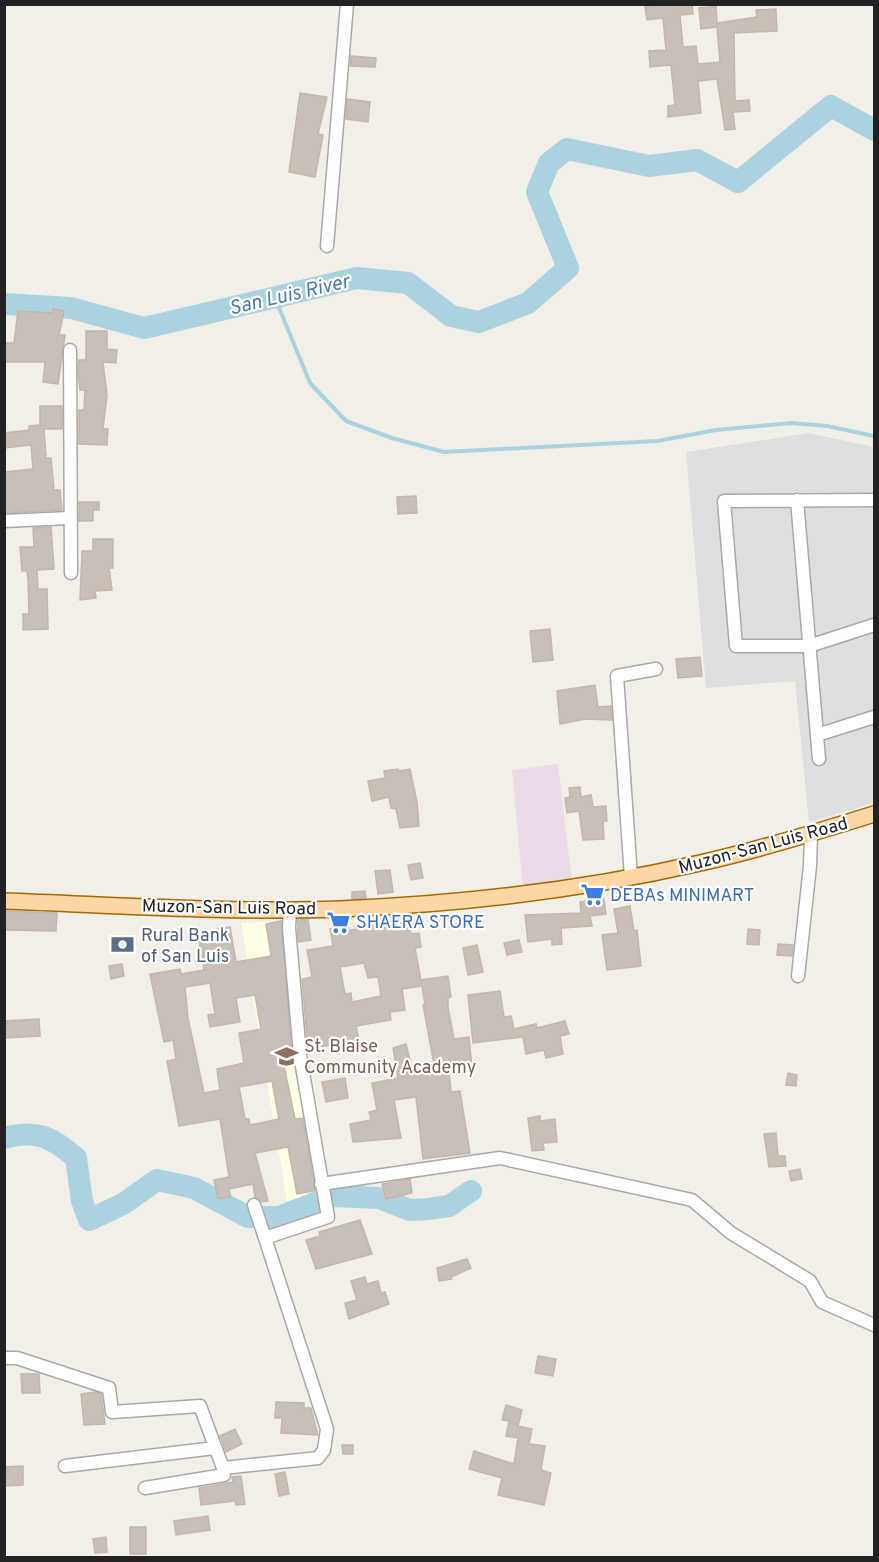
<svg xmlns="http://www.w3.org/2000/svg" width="879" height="1562" viewBox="0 0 879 1562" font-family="Overpass,sans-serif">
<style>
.residential{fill:#e0dfdf}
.industrial{fill:#ebdbe8}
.education{fill:#ffffe5}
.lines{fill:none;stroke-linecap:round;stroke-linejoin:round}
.stream{stroke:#aad3df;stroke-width:4}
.river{stroke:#aad3df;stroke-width:22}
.building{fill:#c7bfb8;stroke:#c4b6ab;stroke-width:1.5;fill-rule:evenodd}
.minor-casing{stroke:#a9a9a9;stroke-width:15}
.major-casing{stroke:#a06b00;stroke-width:18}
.minor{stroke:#fff;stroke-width:12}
.major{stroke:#fcd6a4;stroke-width:15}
.labels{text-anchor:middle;stroke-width:4.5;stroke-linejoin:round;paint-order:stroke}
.street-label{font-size:18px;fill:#222;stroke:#fff}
.shop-label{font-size:18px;fill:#366cbe;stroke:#fff;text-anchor:start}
.service-label{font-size:18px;fill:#4e5e75;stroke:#fff;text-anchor:start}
.education-label{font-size:18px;fill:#785e54;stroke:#fff;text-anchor:start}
.water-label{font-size:20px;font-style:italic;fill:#4a7aab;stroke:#fff}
</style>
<rect width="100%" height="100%" fill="#f2efe9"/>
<path class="residential" d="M809 433 874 447V803L809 822 795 681 706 688 686 452Z"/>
<path class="industrial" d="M558 764 572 882 523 889 512 770Z"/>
<path class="education" d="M286 921 331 1190 287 1201 241 923Z"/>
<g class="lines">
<path class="stream" d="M275 298 310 383 346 421 392 438 444 452 657 441 716 430 791 423 827 426 874 436"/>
<path class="river" d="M4 304 71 308 144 328 357 278 408 283 451 316 479 322 528 303 568 268 537 192 549 163 567 149 649 166 697 160 738 182 831 106 874 130
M4 1138C36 1129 52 1137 76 1158L82 1201 89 1220 123 1204 157 1180 194 1188 248 1217H279L333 1196 379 1198 410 1210 428 1209 449 1206 471 1191"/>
</g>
<path class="building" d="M666 4H692L693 14 680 15 683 47 696 46 698 64 720 62 717 27 701 29 699 8 716 6 717 23 757 17 756 10 776 9 777 31 734 33 735 101 749 100 750 111 733 112 735 129 725 130 717 79 698 81 701 113 668 117V106L675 105 671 65 650 67 649 51 666 50 663 18 647 20 645 7Z
M351 56 376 58 375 67 350 66Z
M300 93 327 97 318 134 323 135 315 177 289 172Z
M347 99 370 102 368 122 346 119Z
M53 309 64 311 59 335H65L58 384 43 382 45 362H4V343H14L18 311 52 313Z
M86 331H107V349L117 350 116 363 103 362 107 395 103 429H108L107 445 79 444V410H84L85 390H80L78 369 79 360H86Z
M40 406H62V429H44L46 458H51L54 490H60L62 510 4 513V472L33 469 31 445 4 448V433L29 430V426L40 425Z
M416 496 417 513 398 514 397 497Z
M79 502H99V510H93V521H79Z
M51 527 54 569 37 570 38 589H47L48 629 23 630V614H29L28 580 27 571H22L20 547H34L33 528Z
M93 539H113V568H109L112 590 95 591 96 598 80 600 82 551H93Z
M550 629 553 660 533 662 530 631Z
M700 657 702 676 678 678 676 659Z
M595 685 598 707 611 706 612 720 585 719 560 724 557 691Z
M398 769V771L410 769 417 802 419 826 400 828 396 809 391 808 389 797 372 801 368 781 385 778 384 771Z
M580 787 581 797 591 795 593 807 606 806 607 821H603L604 839 583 840 579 811 567 813 565 798 570 797 569 788Z
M420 863 423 878 411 880 408 865Z
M390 870 393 892 378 894 375 871Z
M365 891 366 898 352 899V892Z
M604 899 606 914 590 916 592 926 561 928 562 944 552 945V939L528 942 525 915 581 913 580 902Z
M630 906 634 931 637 930 641 966 607 970 602 935 618 933 614 909Z
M4 911 57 913 56 931 4 930Z
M298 920H308L311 940 298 942Z
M407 920 411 934 419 933 421 947 415 948 422 986 402 989 405 1010 390 1012 391 1020 356 1026 359 1040 308 1049 302 979 312 977 307 950 333 946 330 929 344 927 345 931 381 925V923L390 921 391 924ZM364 963 368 978 378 977 381 996 352 1002 351 993 345 994 340 967Z
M281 921 293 1064 284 1066 295 1119 303 1118 315 1191 297 1194 288 1147 255 1153 268 1201 261 1202 255 1197 253 1184 229 1189 231 1197 218 1199 214 1180 229 1177 220 1119 179 1126 167 1061 176 1059 173 1040 164 1042 150 974 180 969 181 974 204 970 198 933 230 927 236 962 271 956 266 924ZM210 983 215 1014 208 1015 210 1027 240 1022 236 998 255 995 261 1029 239 1033 244 1063 217 1069 220 1090 204 1093 188 1018 185 987ZM272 1081 279 1119 250 1125 249 1119H245L239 1087Z
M748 929 760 930 759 945 747 944Z
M519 940 522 952 507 955 504 943Z
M778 944 793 945 792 956 777 955Z
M477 945 483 972 468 975 463 948Z
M122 964 124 976 111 979 109 966Z
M448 976 451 997 448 998V1007L454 1039 469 1037 472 1068 449 1072 451 1092 460 1091 470 1153 423 1159 416 1097 394 1100 401 1138 353 1142 350 1124 371 1120 369 1112 377 1110 372 1083 398 1078 393 1048 406 1044 412 1068 434 1064 423 1005H425L421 980Z
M500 991 504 1017 511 1016 514 1029 536 1024 537 1028 565 1021 569 1034 560 1036 563 1054 546 1058 544 1050 526 1054 523 1037 473 1043 468 995Z
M39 1019 40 1036 4 1038V1021Z
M788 1073 797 1075 796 1086 786 1085Z
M345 1078 348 1098 326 1102 322 1082Z
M540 1116V1121L555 1119 557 1142 543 1143 544 1150 532 1151 528 1118Z
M776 1133 778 1156H785L786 1166 769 1167 764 1134Z
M800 1169 802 1179 791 1181 789 1171Z
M410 1179 412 1193 386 1199 382 1184Z
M360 1220 372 1254 316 1269 306 1240 320 1236 319 1232Z
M467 1259 471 1268 451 1277 452 1279 439 1281 437 1268Z
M365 1277 367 1284 378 1281 381 1293 385 1292 389 1304 349 1319 345 1303 357 1300 351 1281Z
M538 1356 556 1359 553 1376 535 1373Z
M21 1374H39L40 1393H22Z
M96 1392 101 1394 105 1424 84 1425 81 1394Z
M276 1402 304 1403V1408H311L318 1435 281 1433 282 1418H275Z
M506 1405 522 1410 518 1426 532 1429 529 1444 545 1446 541 1470 551 1473 544 1505 498 1495 502 1478 469 1469 474 1451 514 1464 518 1438 506 1436 509 1421 502 1420Z
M235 1429 242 1444 226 1452 220 1436Z
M342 1445H353V1454H343Z
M23 1466V1485L4 1486V1467Z
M285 1472 289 1494 279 1496 275 1474Z
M241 1476 245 1504 236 1505 235 1501 201 1505 199 1488 233 1482 232 1477Z
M208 1516 210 1530 176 1535 174 1521Z
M130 1527H146V1554H130Z
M106 1537 107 1552 95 1553 93 1539Z"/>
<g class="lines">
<defs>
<path id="minor" d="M327 246 347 4
M70 350 71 573
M797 500 819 759
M874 500 724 501 736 646H809L874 625
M4 521 69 518
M817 735 874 717
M631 877 617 676 656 669
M798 976 810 866 811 834
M321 1184 500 1158 692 1200 731 1233 810 1281 822 1302 874 1325
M254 1205 265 1238
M4 1358H17L109 1388 112 1412 200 1406 223 1468 318 1458 324 1450 327 1429 265 1238 328 1217 300 1055 289 928 290 910
M65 1466 215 1448
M145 1488 224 1475 223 1468"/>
<path id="major" d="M4 901C116 905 228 913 340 909 460 904 583 890 700 863 759 850 817 832 874 814"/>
</defs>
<use href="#minor" class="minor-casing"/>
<use href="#major" class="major-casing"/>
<use href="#minor" class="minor"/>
<use href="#major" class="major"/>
</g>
<defs>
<symbol id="supermarket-bare" viewBox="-9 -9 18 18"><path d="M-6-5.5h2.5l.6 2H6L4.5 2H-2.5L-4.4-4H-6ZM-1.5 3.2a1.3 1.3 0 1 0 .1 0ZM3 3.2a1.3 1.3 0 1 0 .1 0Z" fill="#3f7fe0" stroke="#fff" stroke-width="2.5" paint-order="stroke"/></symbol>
<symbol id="bank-bare" viewBox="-9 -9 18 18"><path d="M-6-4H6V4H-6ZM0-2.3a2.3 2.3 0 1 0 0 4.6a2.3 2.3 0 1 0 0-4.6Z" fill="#5c6f8a" stroke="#fff" stroke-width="2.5" paint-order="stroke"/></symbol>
<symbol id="school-bare" viewBox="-9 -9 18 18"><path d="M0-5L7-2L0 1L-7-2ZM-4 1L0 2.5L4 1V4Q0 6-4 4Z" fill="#8d6e63" stroke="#fff" stroke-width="2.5" paint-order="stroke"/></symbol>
</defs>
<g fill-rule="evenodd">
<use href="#supermarket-bare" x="576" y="878" width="33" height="33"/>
<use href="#supermarket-bare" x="322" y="906" width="33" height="33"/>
<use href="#bank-bare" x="106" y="928" width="33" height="33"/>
<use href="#school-bare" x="270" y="1040" width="33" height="33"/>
</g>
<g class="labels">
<g class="street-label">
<text transform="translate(763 845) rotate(-15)" y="6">Muzon-San Luis Road</text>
<text transform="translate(229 907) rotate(1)" y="6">Muzon-San Luis Road</text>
</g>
<g class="shop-label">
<text x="610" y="901">DEBAs MINIMART</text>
<text x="356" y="928">SHAERA STORE</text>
</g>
<g class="service-label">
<text x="141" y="941">Rural Bank<tspan x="141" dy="21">of San Luis</tspan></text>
</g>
<g class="education-label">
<text x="304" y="1052">St. Blaise<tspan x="304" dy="21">Community Academy</tspan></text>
</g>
<g class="water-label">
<text transform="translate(289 294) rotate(-13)" y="7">San Luis River</text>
</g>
</g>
<rect width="879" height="1562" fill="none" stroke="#222222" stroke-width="12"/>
</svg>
